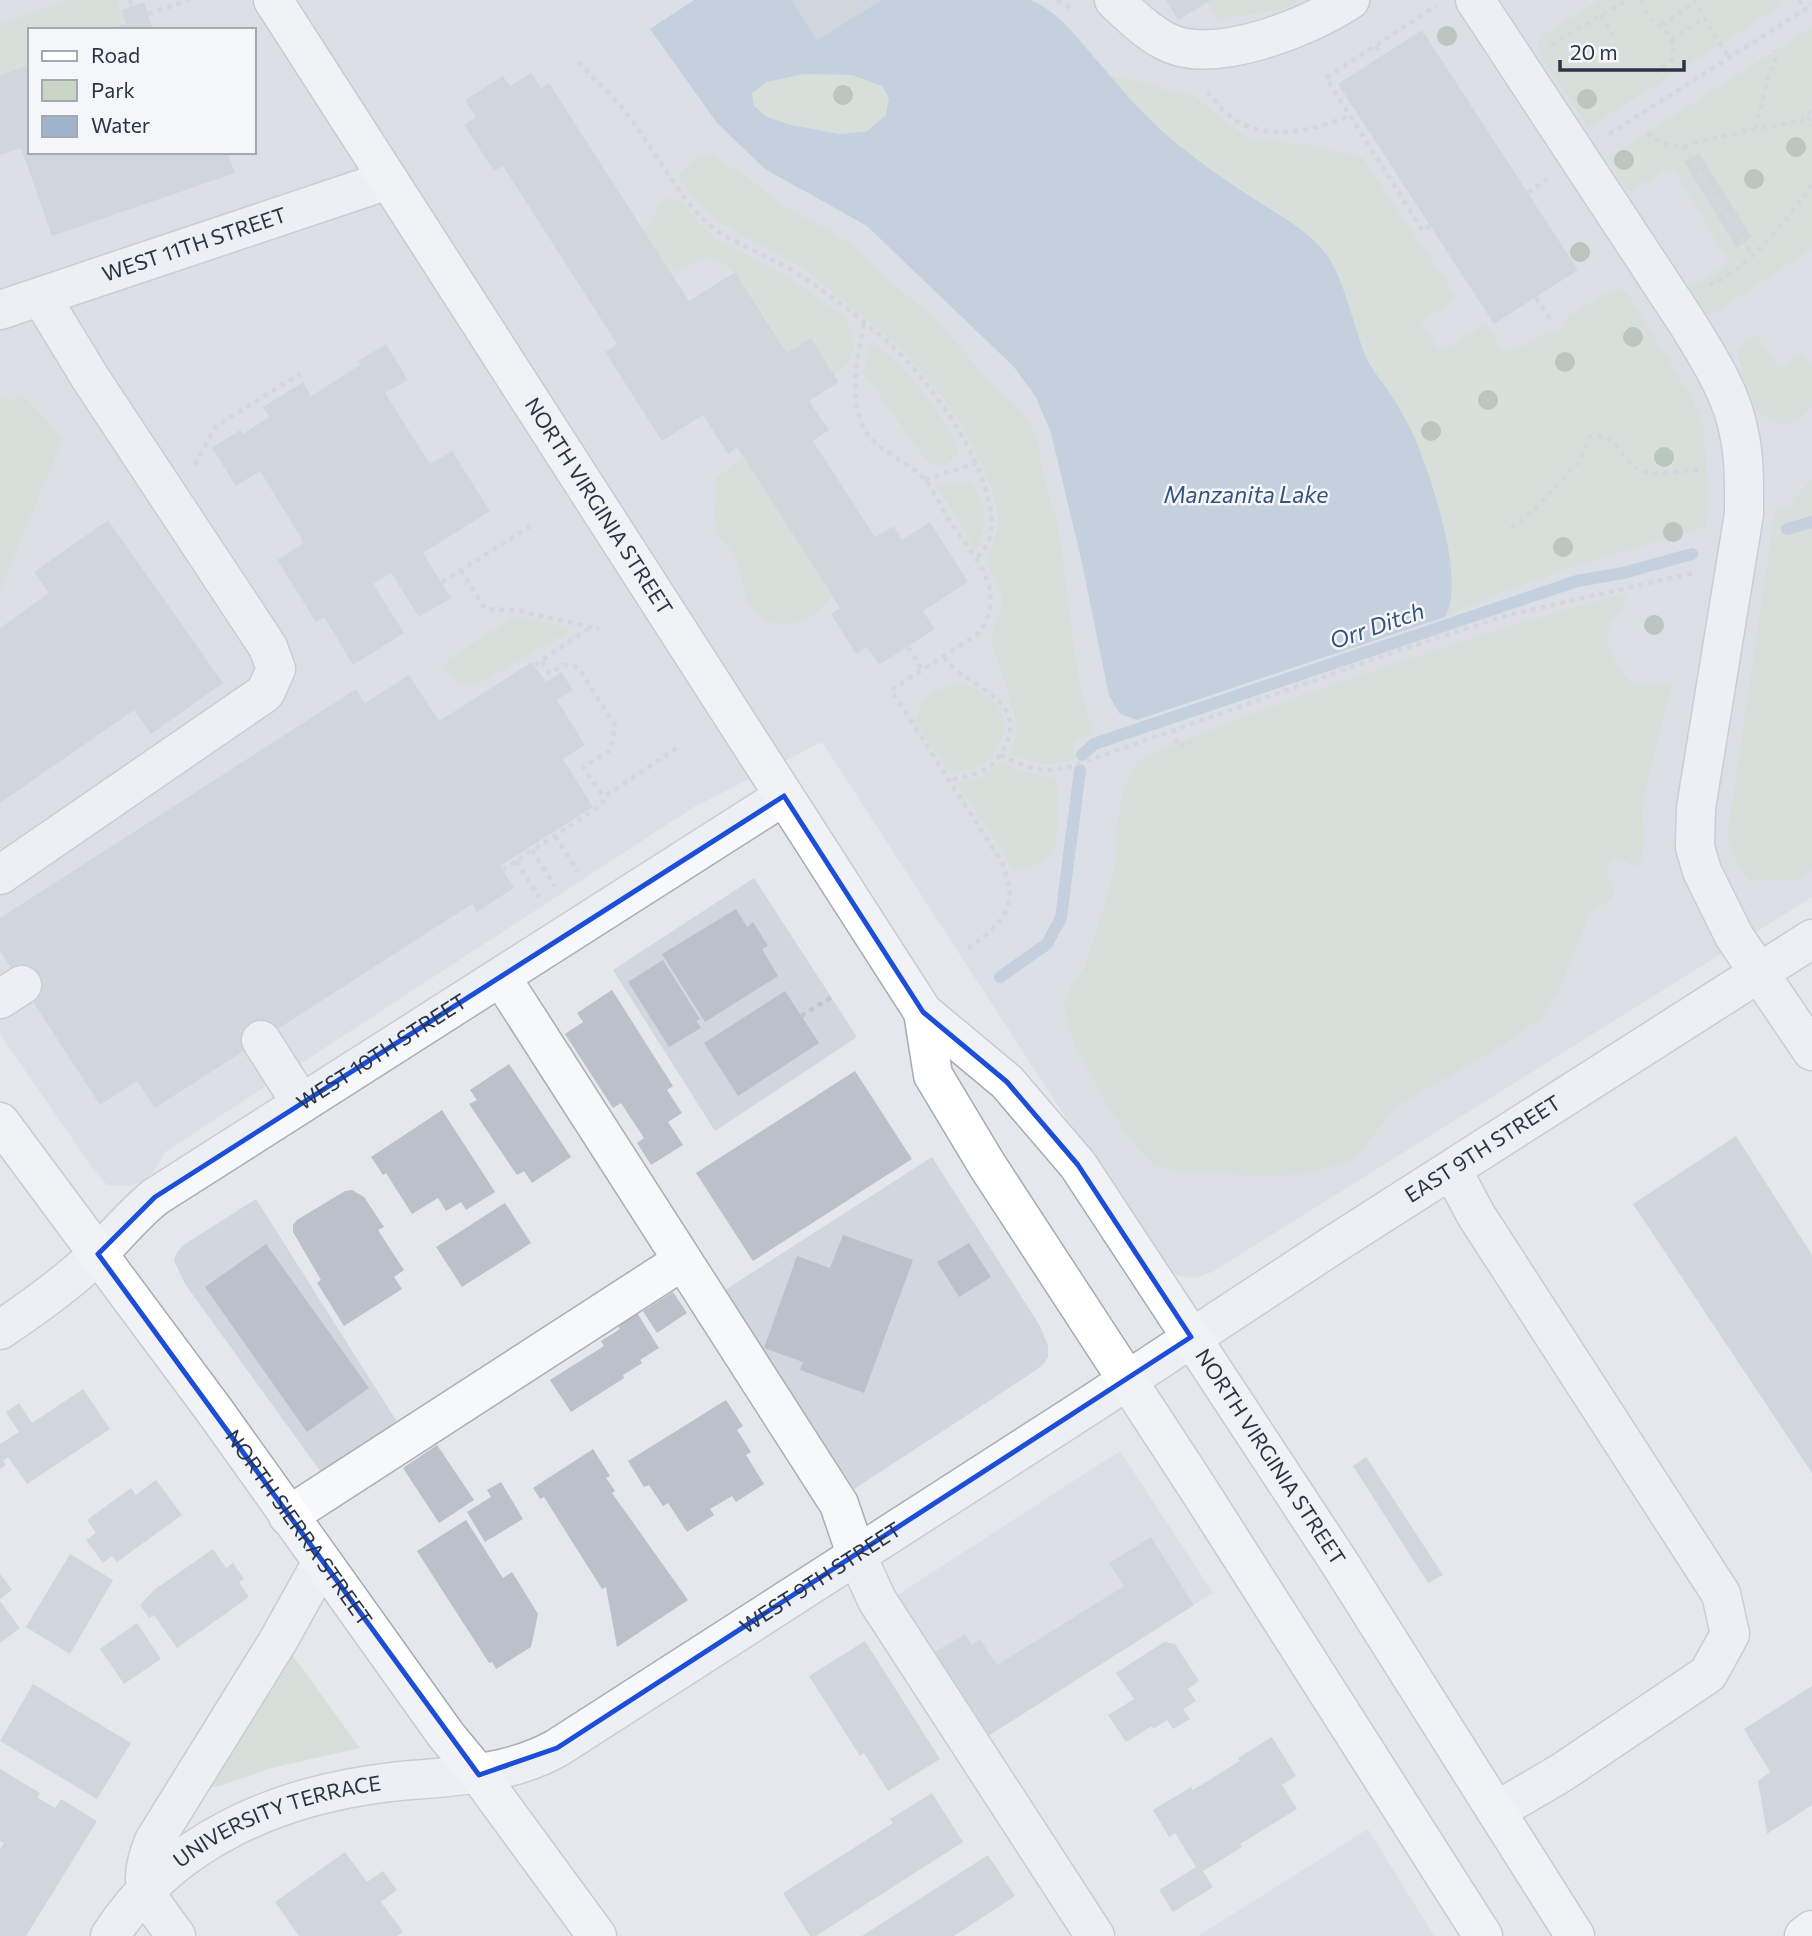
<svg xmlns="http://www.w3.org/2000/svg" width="1812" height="1936" viewBox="0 0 1812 1936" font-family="Commissioner,sans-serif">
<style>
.built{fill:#d2d6de;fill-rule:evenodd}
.green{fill:#c9d6c5}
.water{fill:#9fb4cc;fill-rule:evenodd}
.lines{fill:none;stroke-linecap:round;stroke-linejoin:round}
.stream{stroke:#9fb4cc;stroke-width:12}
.building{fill:#bbc0ca}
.minor-casing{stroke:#a9aeb7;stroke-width:41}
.major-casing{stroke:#a3abb8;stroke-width:41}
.path{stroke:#c2c5cb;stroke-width:4.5;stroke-dasharray:5 5;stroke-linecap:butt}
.minor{stroke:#f7f8fa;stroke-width:38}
.major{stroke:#fff;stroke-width:38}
.tree{fill:#899d89}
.marked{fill:none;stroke:#1d4ed8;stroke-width:5;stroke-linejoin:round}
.labels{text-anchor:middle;stroke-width:5;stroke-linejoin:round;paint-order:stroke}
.street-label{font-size:21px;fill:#2b3445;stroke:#f4f6f9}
.water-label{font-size:23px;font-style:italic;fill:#34527a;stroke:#f4f6f9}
</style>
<rect width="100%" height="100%" fill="#e4e7ec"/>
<path class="built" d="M0 0H1812V897L1212 1272 1195 1278 1177 1276 1160 1263 822 742 694 807 165 1152 159 1164 146 1180 130 1186 107 1185 93 1169 0 1034ZM30 30H254V152H30Z
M754 878 857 1037 715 1131 613 970Z
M932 1157 1040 1326 1048 1346V1357L1042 1366 1027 1376 854 1489 725 1290Z
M256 1199 399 1425 323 1475 185 1284 174 1261 177 1252 185 1244Z
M1120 1451 1213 1593 988 1736 896 1596Z
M1368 1829 1434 1936H1198Z"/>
<path class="green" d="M70 0H117L126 23 107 30H30V65L0 75V24Z
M1212 0H1299L1285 9 1218 19 1208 3Z
M1599 0H1776L1780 6 1588 128 1539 53 1538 44 1543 35Z
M1812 27V249L1717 311 1707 314 1699 311 1687 289 1726 265 1728 261 1675 171 1666 170 1631 191 1624 187 1607 158Z
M804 74 851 75 882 86 889 98 886 116 867 131 840 134 791 125 767 117 754 106 752 93 767 82Z
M1110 76 1146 82 1174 93 1194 95 1223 120 1250 139 1310 145 1362 157 1457 298 1421 322 1441 352 1485 324 1501 349 1513 351 1544 334 1561 332 1568 316 1612 290 1619 289 1628 294 1690 395 1703 423 1709 497 1706 527C1618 553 1528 577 1445 617 1467 581 1430 473 1413 434 1406 420 1398 406 1389 393 1382 381 1372 370 1366 357 1353 325 1344 275 1323 250 1296 218 1241 191 1206 167 1170 143 1139 109 1110 76Z
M712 155 746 176 785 207 831 231 860 251 890 281 936 319 993 386 1019 408 1036 433 1044 477 1058 525 1079 683 1094 734 1078 739 1073 746 1074 760 1043 765 1009 754 1016 736V723L1008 691 990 639 1001 610V592L985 559C1006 525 997 498 981 464 948 390 905 349 842 300 828 288 813 274 796 264 763 244 724 231 697 202 690 195 684 185 678 177 688 164 695 156 712 155Z
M671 197 684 205 699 223 718 240 788 277 841 314 850 327 854 347 849 362 835 374 811 338 787 353C773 332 734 254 707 258 696 260 682 269 671 273L644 232C647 228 651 225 653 221 659 210 656 202 671 197Z
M1757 335 1778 368 1803 354 1812 366V406C1807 411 1801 419 1795 422 1791 424 1783 424 1778 423 1749 417 1743 377 1738 353L1746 339Z
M871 344C894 349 959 432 958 455L947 464 935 466 925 459 873 386 864 378 868 349Z
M24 396 63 438 0 591V398L12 401Z
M743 457 833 597C825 604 817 613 808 618 785 631 759 624 748 601 741 587 741 572 736 559 732 549 724 545 719 537 712 525 716 493 716 478Z
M1812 479V870L1797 880 1749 881 1737 865 1727 838 1775 510 1793 505V500Z
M970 482C974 488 981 496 982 503 986 518 983 538 976 551L947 502 935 486Z
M1625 594 1627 600C1622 609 1611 622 1608 630 1603 645 1623 676 1634 686L1668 684 1671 688C1661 727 1649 766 1643 806 1641 825 1648 847 1639 865L1631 866 1623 859H1614L1607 866C1607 877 1613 884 1614 894L1608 902 1590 913 1557 994 1543 1016 1506 1043 1399 1105 1352 1160 1308 1173 1264 1177 1223 1173 1186 1172 1155 1166 1138 1149 1112 1113 1076 1048 1069 1029 1064 1002 1073 982 1084 968 1099 923 1115 868 1117 824 1124 788 1137 761C1221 723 1308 693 1396 663 1472 638 1547 613 1625 594Z
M518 616 569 628 568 632 476 685C461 689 449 678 444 665L450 658 509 620Z
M965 684C989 692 1014 715 1000 743 996 752 991 759 983 764 972 770 961 771 950 773L915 721C926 693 936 686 965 684Z
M1002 761 1020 771 1054 778 1058 785C1057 801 1060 840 1052 853 1044 866 1024 869 1011 868L1000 847 957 784 982 777Z
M291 1653 360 1748 271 1768 217 1787H212V1781Z"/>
<path class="water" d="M694 0H792L817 40 881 0H1030C1060 12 1079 40 1100 64 1119 86 1139 110 1161 130 1189 155 1219 176 1250 196 1274 212 1304 227 1323 250 1344 275 1353 325 1366 357 1372 370 1382 381 1389 392 1398 405 1406 420 1413 434 1430 472 1467 581 1445 617L1137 720 1120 714 1109 696 1082 563 1051 433 1036 397 1014 367 867 226 765 169 717 123 650 29ZM804 74 851 75 882 86 889 98 886 115 867 131 840 134 791 125 767 117 754 106 752 93 767 82Z"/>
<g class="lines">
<path class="stream" d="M1787 529 1812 522
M1082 755 1094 744 1577 581 1623 573 1692 554
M1000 977 1047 944 1061 918 1080 770"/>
</g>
<path class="building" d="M792 0H881L817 40Z
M1166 0H1212L1178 20Z
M144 2 153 30H108L126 23 121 10Z
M1422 30 1578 270 1494 324 1338 84Z
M30 65V152H227L235 173 52 236 21 148 0 155V75Z
M531 73 541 88 549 83 689 301 735 272 787 353 811 338 839 382 809 401 829 430 813 441 875 537 894 526 902 540 930 522 968 582 923 611 935 629 879 665 867 647 856 654 831 614 840 608 737 447 728 454 703 415 662 441 605 352 617 344 503 166 494 171 464 125 476 117 465 100 503 76 510 86Z
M1699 153 1752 237 1737 248 1684 162Z
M386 344 408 380 385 393 430 464 452 451 490 511 423 553 451 598 419 617 391 573 373 584 404 633 353 665 324 617 316 622 277 560 304 543 260 471 236 486 212 448 240 430 243 434 269 417 263 407 303 382 311 396 360 365 358 361Z
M108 520 223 683 151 734 134 710 0 803V628L49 593 34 572Z
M532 662 546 682 561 672 573 690 557 700 585 745 563 759 593 807 500 866 514 888 477 912 472 904 155 1108 137 1081 100 1105 0 951V918L356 689 365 703 409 675 439 721Z
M736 909 747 927 753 922 768 946 762 949 778 976 705 1022 662 954Z
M663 960 700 1019 696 1021 701 1028 669 1047 628 982Z
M612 990 673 1086 667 1090 682 1113 668 1122 683 1145 651 1165 637 1143 644 1138 621 1103 613 1108 565 1034 583 1022 577 1013Z
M785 991 819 1043 738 1096 704 1043Z
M509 1064 571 1157 532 1183 524 1171 517 1175 469 1104 477 1100 470 1090Z
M855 1071 912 1159 753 1261 696 1173Z
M442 1110 495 1192 466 1210 461 1202 446 1211 438 1198 412 1214 386 1173 383 1175 371 1157Z
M1736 1136 1812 1255V1473L1633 1204Z
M352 1190 364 1197 384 1227 378 1230 404 1270 394 1277 402 1289 344 1326 317 1283 321 1280 293 1232V1225L297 1220 345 1191Z
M505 1203 531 1243 462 1287 436 1247Z
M843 1235 913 1260 864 1393 800 1370 803 1362 764 1348 797 1256 830 1268Z
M969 1243 991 1277 959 1297 937 1262Z
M266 1244 369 1388 307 1432 205 1287Z
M673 1292 687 1313 657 1333 643 1311Z
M637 1313 659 1348 640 1360 642 1363 623 1375 624 1378 571 1412 550 1380 604 1346 601 1341 620 1329 618 1326Z
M83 1389 110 1429 27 1484 8 1457 3 1461 6 1465 0 1469V1444L19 1432 6 1412 19 1403 32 1423Z
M726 1400 743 1426 737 1430 751 1452 746 1455 764 1484 736 1502 732 1496 710 1509 714 1515 687 1532 668 1503 663 1506 649 1485 644 1487 628 1461Z
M437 1445 474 1500 439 1523 403 1468Z
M593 1449 610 1476 606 1478 615 1491 612 1493 688 1600 617 1647 606 1587 602 1589 544 1497 540 1499 533 1488Z
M1366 1457 1443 1575 1428 1583 1353 1466Z
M156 1480 182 1515 117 1562 112 1556 103 1563 86 1540 96 1533 87 1520 131 1488 136 1495Z
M501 1482 523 1519 485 1542 467 1512 491 1497 487 1490Z
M466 1520 503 1578 512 1572 538 1614 531 1647 496 1669 492 1662 489 1663 417 1551Z
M1151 1537 1194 1605 988 1736 933 1653 965 1634 972 1645 980 1639 997 1665 1124 1586 1109 1563Z
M213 1549 226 1568 233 1563 244 1579 239 1582 249 1597 177 1648 154 1615 149 1618 140 1605 154 1590Z
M70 1554 113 1580 70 1654 26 1627Z
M0 1574 12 1590 0 1599Z
M0 1601 20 1628 0 1643Z
M137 1623 161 1659 124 1684 100 1649Z
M865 1641 940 1759 888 1791 864 1753 860 1756 809 1676Z
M1164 1642 1175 1644 1199 1681 1188 1689 1196 1701 1183 1709 1190 1719 1173 1729 1167 1720 1153 1729 1152 1726 1126 1742 1108 1715 1134 1699 1116 1673Z
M33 1684 131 1743 97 1799 0 1741Z
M1812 1686V1805L1767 1834 1758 1781 1770 1772 1744 1729Z
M1272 1737 1296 1776 1282 1785 1297 1809 1240 1844 1242 1847 1203 1871 1213 1887 1173 1912 1159 1890 1196 1867 1175 1833 1169 1837 1153 1810 1191 1787 1193 1790 1240 1761 1238 1758Z
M0 1769 40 1793 38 1798 55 1808 61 1799 97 1821 26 1936H0V1849L4 1843 0 1841Z
M932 1793 963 1842 816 1936H810L783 1893 893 1823 890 1819Z
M345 1852 367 1882 383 1871 397 1890 381 1902 403 1932 397 1936H299L275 1902Z
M988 1855 1015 1896 954 1936H862Z"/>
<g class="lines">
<defs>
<g id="minor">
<path d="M1114 0C1130 15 1146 31 1165 41 1212 67 1309 27 1350 0"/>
<path d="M1475 0 1686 321C1707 355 1732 393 1739 433 1745 459 1744 487 1744 514L1696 808 1695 847 1702 871 1734 936 1812 1051"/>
<path id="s1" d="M0 310 388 180"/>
<path d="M0 875 265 693 276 669 268 647 91 379 41 297"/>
<path d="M501 977 839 1504 856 1554 877 1600 1095 1936"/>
<path d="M0 999 22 985"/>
<path d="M261 1040 301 1103"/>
<path d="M1452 1170 1476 1215 1721 1594 1730 1634 1708 1674 1561 1773 1496 1811"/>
<path id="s2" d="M0 1330C34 1307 68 1283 98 1254 117 1235 134 1214 155 1197L784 796"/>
<path d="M288 1516 682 1261"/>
<path id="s3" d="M110 1936C172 1839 280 1795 391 1782 448 1776 505 1777 557 1748L1090 1405 1336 1243 1812 939"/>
<path d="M176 1936C149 1898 134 1889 154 1841L278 1641 322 1562"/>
</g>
<g id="major">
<path id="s4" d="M273 0 923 1012 1007 1082 1078 1165 1339 1562 1575 1936"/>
<path d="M923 1012 933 1075 987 1165 1197 1487 1483 1936"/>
<path id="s5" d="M0 1122 214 1410 446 1735 479 1775 597 1936"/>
<path d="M1804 1936 1812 1930"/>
</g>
</defs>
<use href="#minor" class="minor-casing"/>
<use href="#major" class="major-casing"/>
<path class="path" d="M130 0 132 6
M1057 0 1075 11
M1641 0C1644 7 1647 16 1653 21 1669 34 1676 37 1672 60L1656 73
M1693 0 1729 58
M1799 0 1805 9
M148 14 189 0
M1601 15 1613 36
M1661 25 1695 3
M1671 40 1704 18
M1551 45 1627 0
M1376 46 1381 56
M578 62C599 83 621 104 638 129 659 159 677 192 703 219 720 237 745 245 766 257 783 265 801 275 816 286 842 304 868 324 891 345 932 383 1002 479 990 537 988 545 981 553 976 559
M1207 92C1214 97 1218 106 1225 112 1258 143 1312 132 1348 116
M1808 115 1812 126
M1756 129 1768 76 1775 62V50
M1647 133 1663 144 1683 146 1748 130 1802 121 1812 111
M1609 134 1812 5
M1683 146 1751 254
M1528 193 1547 179
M1430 226 1423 231 1326 78 1436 6
M1709 284C1739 279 1796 211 1812 184
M1536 298 1551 320
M864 324C858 357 849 391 862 424 872 451 907 459 925 480 935 492 941 508 950 521 974 558 1010 591 978 634L891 690 1001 861C1022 909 1002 923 965 951
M195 465 216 426 300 374
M925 480 976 463
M1511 528 1535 509 1580 460 1589 437C1622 432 1617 460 1642 471 1651 475 1691 470 1704 470
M461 570 485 609 515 610 599 629
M442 582 532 525
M908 647 923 671
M944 657C962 686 1030 697 1005 746 992 772 976 775 949 780
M542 661 549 673 564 665 578 667 615 725 611 750 583 767 604 797
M535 665 591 627
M1173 729 1178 746 1191 742
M1000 755C1026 767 1041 774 1070 767L1394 652 1508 615 1693 573
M555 836 578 871
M532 850 555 886
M516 861 539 897
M502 870 602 805 604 797 677 748
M801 1016 835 995"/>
<use href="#minor" class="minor"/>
<use href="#major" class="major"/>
</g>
<g class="tree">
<circle cx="1447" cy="36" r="10"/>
<circle cx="843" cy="95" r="10"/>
<circle cx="1587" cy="99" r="10"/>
<circle cx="1796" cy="147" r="10"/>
<circle cx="1624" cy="160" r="10"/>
<circle cx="1754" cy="179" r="10"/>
<circle cx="1580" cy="252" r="10"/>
<circle cx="1633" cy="337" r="10"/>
<circle cx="1565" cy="362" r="10"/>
<circle cx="1488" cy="400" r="10"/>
<circle cx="1431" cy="431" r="10"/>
<circle cx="1664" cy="457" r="10"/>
<circle cx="1673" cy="532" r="10"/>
<circle cx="1563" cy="547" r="10"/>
<circle cx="1654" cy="625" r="10"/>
</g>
<path d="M0 0H1812V1936H0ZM784 796 923 1012 1007 1082 1078 1165 1191 1337 557 1748 479 1775 98 1254 155 1197Z" fill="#e4e7ec" fill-opacity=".55" fill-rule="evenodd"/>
<path class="marked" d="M784 796 923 1012 1007 1082 1078 1165 1191 1337 557 1748 479 1775 98 1254 155 1197Z"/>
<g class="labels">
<g class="street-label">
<text dy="7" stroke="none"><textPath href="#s1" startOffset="205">WEST 11TH STREET</textPath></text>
<text dy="7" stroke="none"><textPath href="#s4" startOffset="602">NORTH VIRGINIA STREET</textPath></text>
<text dy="7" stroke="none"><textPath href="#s2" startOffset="474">WEST 10TH STREET</textPath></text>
<text dy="7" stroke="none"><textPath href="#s3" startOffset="1605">EAST 9TH STREET</textPath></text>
<text dy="7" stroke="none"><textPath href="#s4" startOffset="1771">NORTH VIRGINIA STREET</textPath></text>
<text dy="7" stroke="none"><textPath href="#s5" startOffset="504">NORTH SIERRA STREET</textPath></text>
<text dy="7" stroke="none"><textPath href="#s3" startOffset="816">WEST 9TH STREET</textPath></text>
<text dy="7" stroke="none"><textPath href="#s3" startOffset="210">UNIVERSITY TERRACE</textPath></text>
</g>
<g class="water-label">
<text x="1246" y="503">Manzanita Lake</text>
<text transform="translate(1377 626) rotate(-19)" y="8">Orr Ditch</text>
</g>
</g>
<rect x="28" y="28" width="228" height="126" fill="#f4f6f9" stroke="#a4a8b1" stroke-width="2"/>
<rect x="42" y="51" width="35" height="10" fill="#ffffff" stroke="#a4a8b1" stroke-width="2"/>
<text x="91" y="63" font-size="21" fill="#2b3445">Road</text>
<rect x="42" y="80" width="35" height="21" fill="#c9d6c5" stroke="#a4a8b1" stroke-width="2"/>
<text x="91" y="98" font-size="21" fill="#2b3445">Park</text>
<rect x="42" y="116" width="35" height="21" fill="#9fb4cc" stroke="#a4a8b1" stroke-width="2"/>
<text x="91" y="133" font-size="21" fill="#2b3445">Water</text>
<path d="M1560 60v10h124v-10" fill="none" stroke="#2b3445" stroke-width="3.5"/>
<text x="1570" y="60" font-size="21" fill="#2b3445" stroke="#f4f6f9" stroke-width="5" paint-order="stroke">20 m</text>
</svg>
